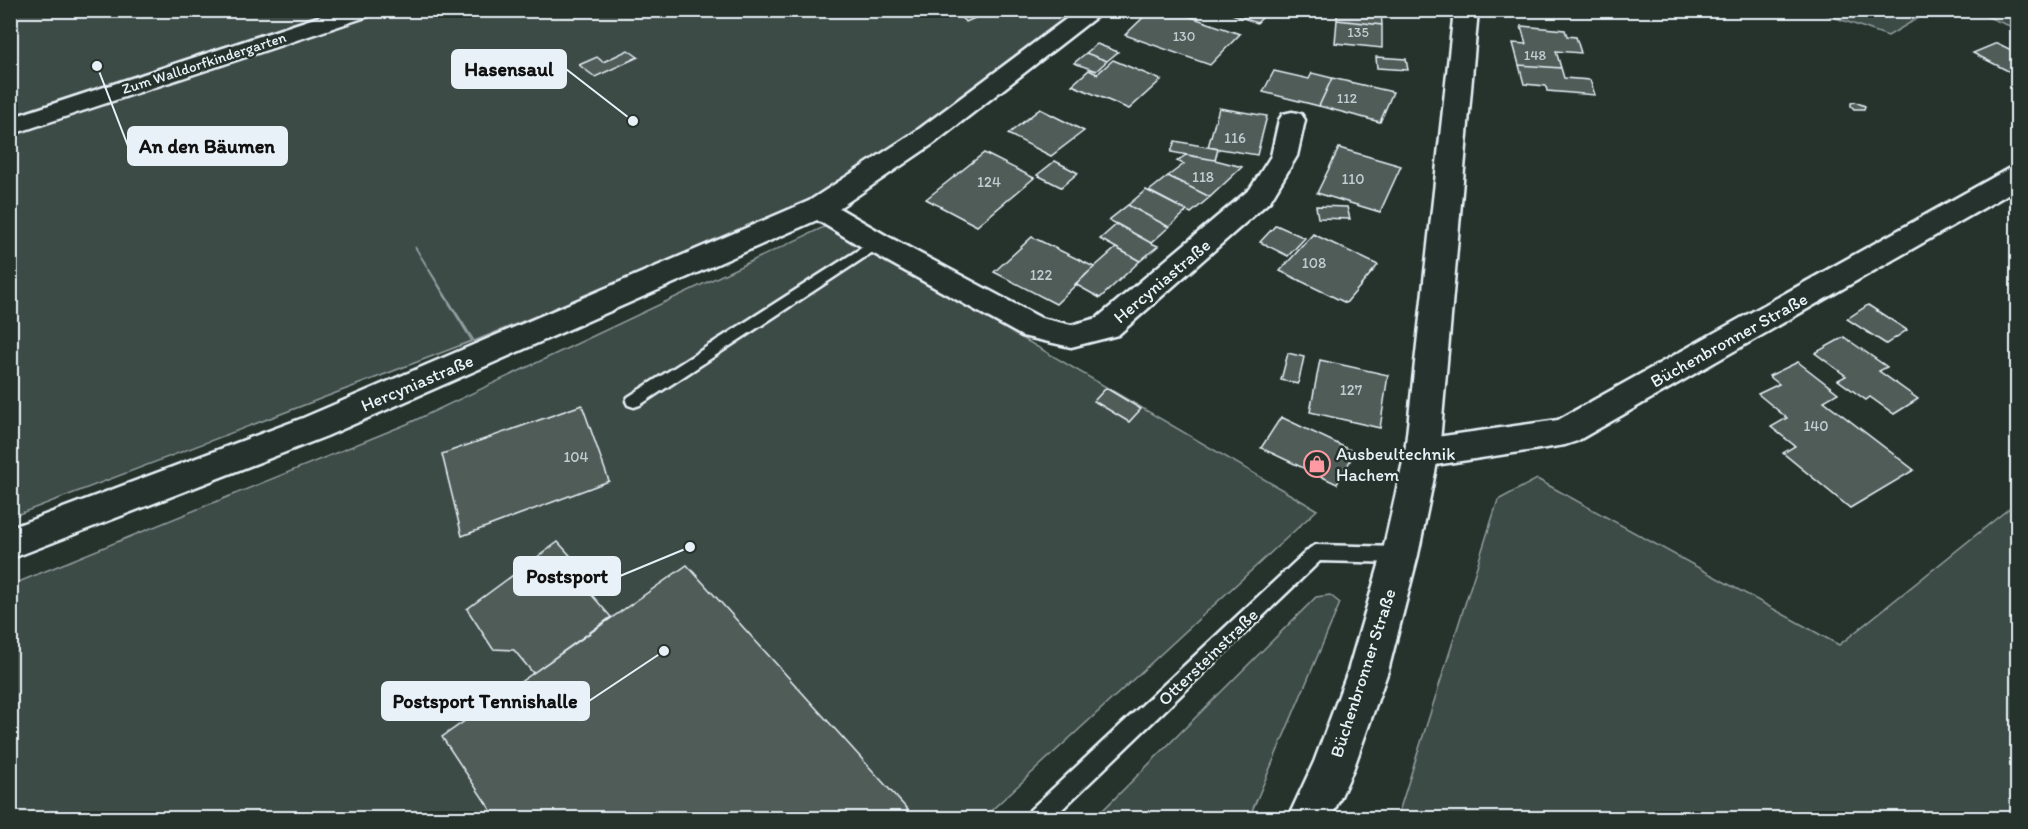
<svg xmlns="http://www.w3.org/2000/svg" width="2028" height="829" viewBox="0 0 2028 829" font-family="Itim,sans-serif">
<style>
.green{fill:#3e4b47;stroke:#939ea0;stroke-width:1.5}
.building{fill:#505c59;stroke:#e8f1f8;stroke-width:1.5}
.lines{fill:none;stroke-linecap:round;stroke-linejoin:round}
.lane-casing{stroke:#e8f1f8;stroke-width:5}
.street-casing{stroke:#e8f1f8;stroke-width:5}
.secondary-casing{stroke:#e8f1f8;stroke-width:5}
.lane{fill:#26332d;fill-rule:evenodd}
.street{fill:#26332d;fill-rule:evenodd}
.secondary{fill:#26332d;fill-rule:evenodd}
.labels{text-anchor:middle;stroke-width:5;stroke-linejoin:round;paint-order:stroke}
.far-number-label{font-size:14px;fill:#c2ccd0}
.far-street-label{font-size:15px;fill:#e8f1f8;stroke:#26332d}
.number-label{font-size:15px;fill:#c2ccd0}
.street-label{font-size:18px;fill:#e8f1f8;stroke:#26332d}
.poi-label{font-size:18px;fill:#e8f1f8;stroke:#26332d;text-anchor:start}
.leader{fill:none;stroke:#e8f1f8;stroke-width:2}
.callout-dot{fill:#e8f1f8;stroke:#26332d;stroke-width:2}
.callout{fill:#e8f1f8;stroke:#e8f1f8;stroke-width:2}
.callout-label{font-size:20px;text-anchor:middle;font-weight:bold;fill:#111}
</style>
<rect width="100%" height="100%" fill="#26332d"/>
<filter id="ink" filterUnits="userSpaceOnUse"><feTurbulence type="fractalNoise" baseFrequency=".0167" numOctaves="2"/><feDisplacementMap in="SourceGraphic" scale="12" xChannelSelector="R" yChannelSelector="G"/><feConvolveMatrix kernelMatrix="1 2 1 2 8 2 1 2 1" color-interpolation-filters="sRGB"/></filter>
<g filter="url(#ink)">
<path class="green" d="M11 10 356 11 11 122Z
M373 11H1080L812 204 474 341 415 247 472 341 11 517V130Z
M1816 11H1930L1888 36Z
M1973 11H2017V29Z
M828 225 1317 510 983 818H11V585L407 424Z
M1537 479 1839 645 2017 502V818H1397L1498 500Z
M1330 595 1340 603 1249 818H1095L1316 597Z"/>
<path class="building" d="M951 10H993L966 22Z
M1151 10H1171L1240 34 1210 65 1125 35Z
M1221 10H1270L1257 23Z
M1337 10H1381L1382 25 1337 20Z
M1337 20 1382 25V48L1335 43Z
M1521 26 1565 30 1567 36 1576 37 1581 53 1556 51 1561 68 1519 65 1513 43 1526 44Z
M1997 43 2011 50 2018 48V76L1973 53Z
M1097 44 1118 52 1107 61 1086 53Z
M628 50 638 57 595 77 579 65 597 57 603 62Z
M1086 53 1107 61 1096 71 1074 63Z
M1376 57 1406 59 1408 70 1377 68Z
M1113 60 1161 80 1129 109 1072 85 1089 70 1097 74Z
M1519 65 1561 68 1564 78 1590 80 1595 95 1547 91 1546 86 1524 84Z
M1274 71 1309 79 1312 73 1332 78 1319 106 1263 92Z
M1332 78 1393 92 1380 122 1319 106Z
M1855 102 1865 106 1864 109H1854L1851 106V103Z
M1219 108 1267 116 1257 155 1208 147Z
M1040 109 1084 131 1051 156 1008 134Z
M1175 141 1218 149 1215 160 1171 152Z
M1339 148 1401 166 1380 212 1317 193Z
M984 153 1034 178 977 226 926 199Z
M1186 155 1215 160 1242 167 1210 197 1168 176 1184 164 1177 161Z
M1055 161 1078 173 1061 187 1037 175Z
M1168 176 1210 197 1191 213 1149 191Z
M1146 190 1187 211 1169 227 1128 205Z
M1128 205 1169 227 1151 243 1109 220Z
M1316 206 1347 207 1350 219 1318 218Z
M1117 224 1151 243 1158 246 1140 261 1100 239Z
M1276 225 1305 238 1288 256 1260 242Z
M1313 234 1378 265 1346 303 1280 271Z
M1032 237 1094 267 1056 304 994 272Z
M1116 248 1140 261 1100 298 1075 284Z
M1868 305 1907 330 1886 344 1847 319Z
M1844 337 1887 367 1879 371 1918 399 1894 414 1870 397 1866 400 1838 380 1846 376 1815 353Z
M1288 353 1304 357 1298 384 1281 380Z
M1320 360 1388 375 1380 428 1310 412Z
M1798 362 1838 393 1824 401 1914 470 1850 508 1783 453 1795 446 1771 427 1787 418 1758 394 1779 384 1769 376Z
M1106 388 1141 409 1129 422 1094 401Z
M582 405 609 481 462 536 442 454Z
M1281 417 1355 452 1337 484 1261 448Z
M558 542 587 574 584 586 611 617 533 673 514 650 493 649 467 609Z
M687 565 908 810 899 818H496L442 737Z"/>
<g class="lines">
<defs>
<path id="lane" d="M877 238 884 243 882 246 640 405 634 407 628 405 626 401 628 397Z
M1316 545 1400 547 1406 550 1409 555 1406 560 1400 563 1320 561 1053 818H1028L1030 810 1310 548Z"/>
<path id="street" d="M339 10H375L372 15 10 135V118Z
M1078 10H1105L933 144 839 208 887 236 1041 318 1071 325 1097 318 1250 189 1271 156 1279 120 1283 114 1292 112 1301 114 1305 120 1297 156 1270 201 1118 335 1071 347 1022 336 867 250 817 220 327 436 10 559V528L303 418 809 201 915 132Z
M2018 166V188L2001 198 1577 441 1565 445 1422 467 1410 463 1405 453 1410 443 1422 439 1558 420 2008 169Z"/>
<path id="secondary" d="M1454 10H1478L1439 453 1418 555 1388 671 1353 770 1331 818H1288L1314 762 1348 671 1382 555 1405 453Z"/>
</defs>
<use href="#lane" class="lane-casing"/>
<use href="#street" class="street-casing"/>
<use href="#secondary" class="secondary-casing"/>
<use href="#lane" class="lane"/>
<use href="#street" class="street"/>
<use href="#secondary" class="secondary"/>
</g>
</g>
<defs>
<symbol id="shop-ring" viewBox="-11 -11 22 22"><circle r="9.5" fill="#26332d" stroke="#ff9aa2" stroke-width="1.5"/><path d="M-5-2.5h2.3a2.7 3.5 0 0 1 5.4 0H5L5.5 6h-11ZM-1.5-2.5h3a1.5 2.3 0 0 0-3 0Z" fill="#ff9aa2"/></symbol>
</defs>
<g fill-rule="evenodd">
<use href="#shop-ring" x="1302" y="449" width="30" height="30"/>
</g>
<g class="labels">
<g class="far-number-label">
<text x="1358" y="37">135</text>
<text x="1184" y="41">130</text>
<text x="1535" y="60">148</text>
<text x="1347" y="103">112</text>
</g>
<g class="far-street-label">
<text transform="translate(204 63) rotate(-18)" y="5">Zum Walldorfkindergarten</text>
</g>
<g class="number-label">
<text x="1235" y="143">116</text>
<text x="1203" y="182">118</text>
<text x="1353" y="184">110</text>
<text x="989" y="187">124</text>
<text x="1314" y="268">108</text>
<text x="1041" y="280">122</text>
<text x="1351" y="395">127</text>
<text x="1816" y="431">140</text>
<text x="576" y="462">104</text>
</g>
<g class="street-label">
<text transform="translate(1162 281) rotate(-40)" y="6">Hercyniastraße</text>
<text transform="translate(1729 340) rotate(-29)" y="6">Büchenbronner Straße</text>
<text transform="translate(417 383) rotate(-23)" y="6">Hercyniastraße</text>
<text transform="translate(1208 657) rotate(-44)" y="6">Ottersteinstraße</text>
<text transform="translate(1363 673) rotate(-72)" y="6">Büchenbronner Straße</text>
</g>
<g class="poi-label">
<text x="1336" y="460">Ausbeultechnik<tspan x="1336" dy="21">Hachem</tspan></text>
</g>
</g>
<path class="leader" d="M633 121L566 69M97 66L128 146M690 547L620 576M664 651L589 701"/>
<g class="callout-dot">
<circle cx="633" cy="121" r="6"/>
<circle cx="97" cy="66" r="6"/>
<circle cx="690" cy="547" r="6"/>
<circle cx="664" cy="651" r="6"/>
</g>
<g class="callout">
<rect x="452" y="50" width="114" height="38" rx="6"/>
<rect x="128" y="127" width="159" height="38" rx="6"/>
<rect x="514" y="557" width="106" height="38" rx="6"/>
<rect x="382" y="682" width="207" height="38" rx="6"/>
</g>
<g class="callout-label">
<text x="509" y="76">Hasensaul</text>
<text x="207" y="153">An den Bäumen</text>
<text x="567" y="583">Postsport</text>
<text x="485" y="708">Postsport Tennishalle</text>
</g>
<rect width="2028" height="829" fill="none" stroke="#26332d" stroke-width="36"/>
<rect x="18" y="18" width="1992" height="793" fill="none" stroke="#e8f1f8" stroke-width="2" filter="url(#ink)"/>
</svg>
